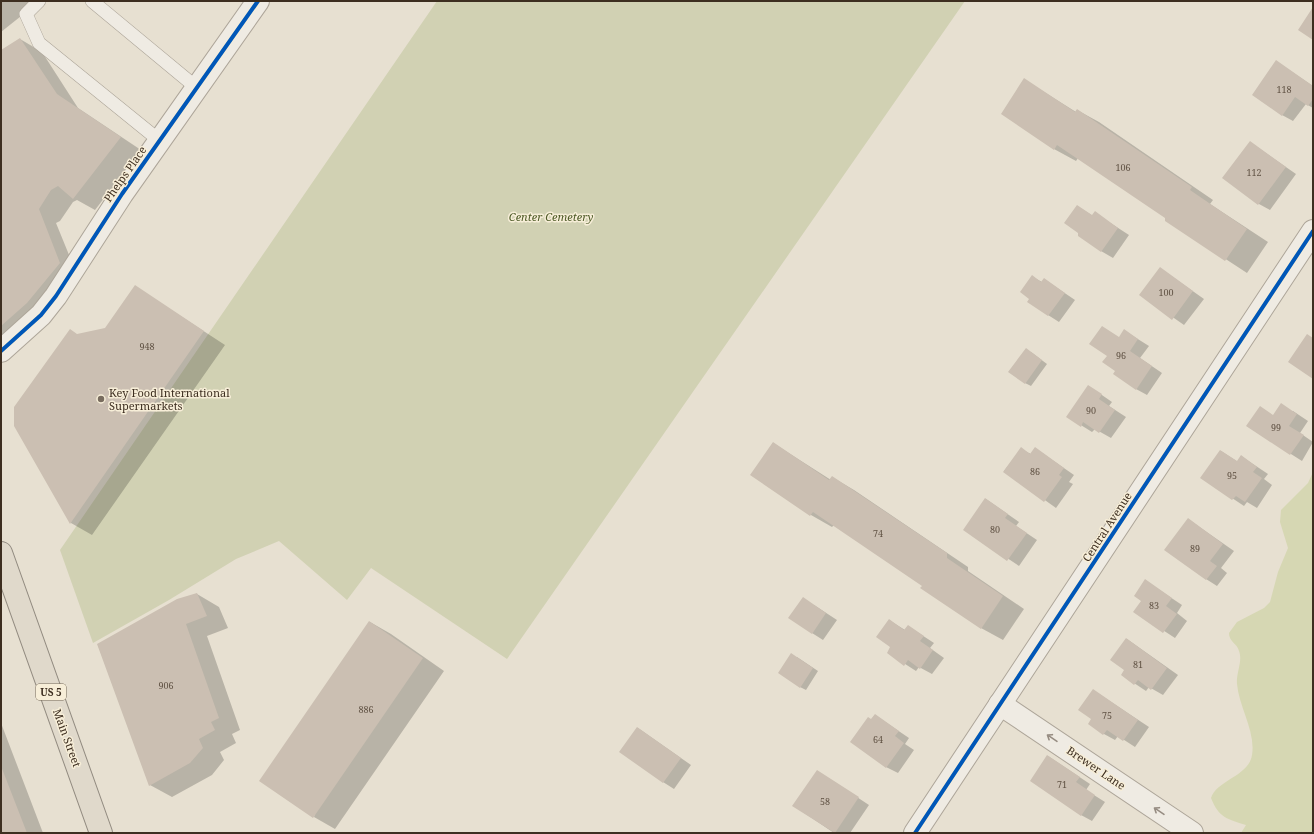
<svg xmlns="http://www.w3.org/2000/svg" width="1314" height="834" viewBox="0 0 1314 834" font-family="'Noto Serif',serif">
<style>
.green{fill:#d6d7b3}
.cemetery{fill:#d1d1b3}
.shadow{fill:#0003}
.building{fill:#cbbfb2}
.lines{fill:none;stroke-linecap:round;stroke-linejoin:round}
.service-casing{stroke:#ada599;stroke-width:14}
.minor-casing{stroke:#ada599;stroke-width:24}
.tertiary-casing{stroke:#ada599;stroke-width:24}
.trunk-casing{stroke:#928b80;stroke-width:24}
.service{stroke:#efebe3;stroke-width:13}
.minor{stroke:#efebe3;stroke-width:22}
.tertiary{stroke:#efebe3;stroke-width:22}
.trunk{stroke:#e0d9cb;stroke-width:22}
.cycleway-casing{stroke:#f7eed8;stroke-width:6}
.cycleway{stroke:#0057b8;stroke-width:4}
.oneway{stroke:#968c82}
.poi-dot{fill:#786c5e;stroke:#f7eed8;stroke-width:1.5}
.labels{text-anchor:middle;stroke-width:3;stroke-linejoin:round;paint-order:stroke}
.number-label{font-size:9px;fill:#605244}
.shield{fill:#f7eed8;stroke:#756857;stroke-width:1}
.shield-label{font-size:10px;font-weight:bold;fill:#3d2e20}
.street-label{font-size:11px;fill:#3d2e20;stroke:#f7eed8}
.park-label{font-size:11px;font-style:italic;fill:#4d5a26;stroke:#f7eed8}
.poi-label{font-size:11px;fill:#3d2e20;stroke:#f7eed8;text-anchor:start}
</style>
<rect width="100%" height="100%" fill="#e7e0d1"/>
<path class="green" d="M1313 472V833H1241L1246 825C1227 819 1219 818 1211 798 1217 780 1249 776 1252 755 1256 732 1239 707 1237 684 1236 673 1243 661 1239 651 1237 643 1229 642 1229 633L1237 622 1264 608 1270 602 1278 572 1288 548 1280 522 1281 510 1308 483Z"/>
<path class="cemetery" d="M437 1H965L507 659 371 568 347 600 279 541 236 559 169 600 93 643 60 550Z"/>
<path class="shadow" d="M1 1H40L1 32Z
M20 39 42 52 78 108 141 150 95 210 77 200 73 202 60 221 56 223 76 272 1 343V51Z
M1277 62 1313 86V108L1306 104 1293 121 1282 115Z
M1025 80 1076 112 1077 110 1099 122 1213 200 1210 204 1268 242 1247 273 1166 220V217L1078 158 1076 161 1054 149Z
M1250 142 1296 174 1270 210 1259 204Z
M1077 206 1093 216 1095 213 1129 235 1113 258 1101 251 1079 232Z
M1160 268 1204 299 1184 325 1141 295Z
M1033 277 1042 282 1044 279 1075 300 1059 322 1048 315 1030 299Z
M136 287 225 345 92 535 71 523 79 335 106 329Z
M1125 331 1149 346 1140 358 1162 373 1147 395 1136 389 1116 370 1108 356Z
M1031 352 1047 364 1031 386 1025 383Z
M1099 393 1112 402 1109 406 1126 417 1111 438 1095 429 1092 432 1068 417Z
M1293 411 1308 421 1300 433 1313 442 1302 461 1247 426Z
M773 443 831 480 832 477 854 490 968 567V571L1024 609 1003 640 981 628 923 585 834 525 832 527 811 515 752 475Z
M1035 448 1074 475 1069 482 1073 484 1056 508 1004 471 1021 449 1031 454Z
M1221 451 1238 462 1241 456 1268 474 1264 479 1272 485 1257 508 1247 502 1244 506 1202 478Z
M986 499 1019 522 1016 526 1037 540 1019 566 965 530Z
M1188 519 1234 551 1221 568 1227 573 1217 586 1206 579Z
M1146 581 1182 605 1177 613 1187 621 1175 638 1135 612 1142 601Z
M197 594 219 607 228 628 207 636 240 730 232 734 236 743 220 752 224 760 212 775 172 797 150 785 98 645Z
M814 605 837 620 823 640 812 633Z
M889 620 905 630 908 626 934 643 930 648 944 658 932 674 919 667 916 671 888 653 892 647Z
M370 622 391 634 444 671 335 829 314 817Z
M1127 639 1178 675 1163 695 1149 687 1146 691 1122 675 1126 670Z
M797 657 818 671 806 690 800 687Z
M1093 690 1149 727 1135 747 1118 736 1115 740 1104 734 1093 719Z
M875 715 909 738 905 744 914 750 898 773 886 767 871 720Z
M1 723 43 833H1Z
M638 728 691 765 674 789 663 782Z
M1048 756 1090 784 1086 790 1105 802 1092 821 1081 815Z
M828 778 869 805 850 833H834L794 806Z"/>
<path class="building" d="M1313 7V40L1298 30Z
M20 38 57 94 121 137 73 199 58 186 51 190 39 209 60 263 27 303 1 326V50Z
M1276 60 1313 86V99L1308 106 1295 97 1282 116 1252 95Z
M1024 78 1075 112 1077 109 1192 187 1190 190 1247 229 1225 261 1165 221V218L1057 145 1054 150 1001 114Z
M1250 141 1286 167 1258 205 1222 178Z
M1077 205 1092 215 1095 211 1118 228 1101 252 1078 236V233L1064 223Z
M1160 267 1193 291 1172 320 1139 295Z
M1032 275 1041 282 1044 278 1065 293 1048 316 1027 302 1029 299 1020 292Z
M135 285 204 331 70 524 14 426V407L70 329 77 334 105 328Z
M1102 326 1119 337 1124 329 1138 339 1130 351 1152 366 1136 390 1113 374 1115 371 1102 362 1107 356 1089 344Z
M1307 334 1313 338V379L1288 362Z
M1026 348 1042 360 1025 384 1008 372Z
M1088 385 1102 394 1099 399 1115 410 1099 433 1083 422 1081 427 1066 417Z
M1281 403 1297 414 1289 426 1304 435 1290 455 1246 426 1260 406 1273 415Z
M773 442 829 480 832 476 947 553V558L1003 596 981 629 920 588 922 586 813 512 810 516 750 475Z
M1021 447 1030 454 1035 447 1064 468 1059 475 1062 477 1044 502 1003 472Z
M1220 450 1237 461 1241 455 1257 467 1253 472 1262 478 1245 502 1236 496 1232 500 1200 478Z
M985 498 1008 514 1005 518 1027 533 1007 561 963 530Z
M1188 518 1223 544 1210 561 1217 566 1206 580 1164 550Z
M1145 579 1172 598 1166 606 1177 614 1163 633 1133 612 1141 601 1134 596Z
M197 593 207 616 186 624 219 718 211 722 215 730 199 739 203 748 190 763 149 786 97 644 177 599Z
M803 597 826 613 812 634 788 618Z
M889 619 904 630 908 625 924 636 920 641 933 650 920 669 908 660 904 666 887 653 890 647 876 637Z
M369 621 423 658 313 818 259 781Z
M1126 638 1167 668 1151 690 1138 680 1134 685 1121 675 1124 670 1110 660Z
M791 653 813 668 800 688 778 673Z
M1093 689 1138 720 1123 741 1107 730 1103 735 1088 724 1091 719 1078 710Z
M875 714 899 731 895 736 904 743 886 768 850 742 868 717 871 719Z
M637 727 681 758 663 783 619 752Z
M1047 755 1080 777 1076 782 1095 795 1081 816 1030 781Z
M1 766 27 833H1Z
M817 770 859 797 835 833 792 806Z"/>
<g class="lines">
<defs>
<path id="service" d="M39 1 26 14 39 43 160 141
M92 1 197 88"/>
<path id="minor" d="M1 351 41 315 56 296 122 194 258 1
M1000 704 1192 833"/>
<path id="tertiary" d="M915 833 1313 231"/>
<path id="trunk" d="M1 553 101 833"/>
</defs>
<use href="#service" class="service-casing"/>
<use href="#minor" class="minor-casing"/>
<use href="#tertiary" class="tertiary-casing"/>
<use href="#trunk" class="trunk-casing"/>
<use href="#service" class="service"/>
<use href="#minor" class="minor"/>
<use href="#tertiary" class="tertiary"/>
<use href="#trunk" class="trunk"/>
<defs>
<path id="cycleway" d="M1 351 41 315 56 296 122 194 258 1
M915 833 1313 231"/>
</defs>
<use href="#cycleway" class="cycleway-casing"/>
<use href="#cycleway" class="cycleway"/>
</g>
<defs><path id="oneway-shaft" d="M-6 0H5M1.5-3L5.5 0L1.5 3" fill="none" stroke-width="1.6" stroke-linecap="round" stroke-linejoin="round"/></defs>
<g class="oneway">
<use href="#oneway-shaft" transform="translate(1052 738) rotate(-146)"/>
<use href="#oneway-shaft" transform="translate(1159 811) rotate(-146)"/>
</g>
<circle class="poi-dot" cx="101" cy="399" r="4"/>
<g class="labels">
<g class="number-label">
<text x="1284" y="93">118</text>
<text x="1123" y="171">106</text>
<text x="1254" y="176">112</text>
<text x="1166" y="296">100</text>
<text x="147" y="350">948</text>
<text x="1121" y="359">96</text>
<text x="1091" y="414">90</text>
<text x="1276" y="431">99</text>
<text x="1035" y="475">86</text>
<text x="1232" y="479">95</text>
<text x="995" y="533">80</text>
<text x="878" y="537">74</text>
<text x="1195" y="552">89</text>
<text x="1154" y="609">83</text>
<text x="1138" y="668">81</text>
<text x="166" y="689">906</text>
<text x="366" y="713">886</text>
<text x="1107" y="719">75</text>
<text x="878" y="743">64</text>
<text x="1062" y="788">71</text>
<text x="825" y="805">58</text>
</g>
<rect class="shield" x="36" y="684" width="30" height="16" rx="3"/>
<g class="shield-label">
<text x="51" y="696">US 5</text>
</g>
<g class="street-label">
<text transform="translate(125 174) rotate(-55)" y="4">Phelps Place</text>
<text transform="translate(1107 527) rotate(-57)" y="4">Central Avenue</text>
<text transform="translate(67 738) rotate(70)" y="4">Main Street</text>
<text transform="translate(1096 768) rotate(34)" y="4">Brewer Lane</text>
</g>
<g class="park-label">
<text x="551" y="221">Center Cemetery</text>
</g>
<g class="poi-label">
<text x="109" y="397">Key Food International<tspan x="109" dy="13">Supermarkets</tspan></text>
</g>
</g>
<rect width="1314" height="834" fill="none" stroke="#3d2e20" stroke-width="4"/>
</svg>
